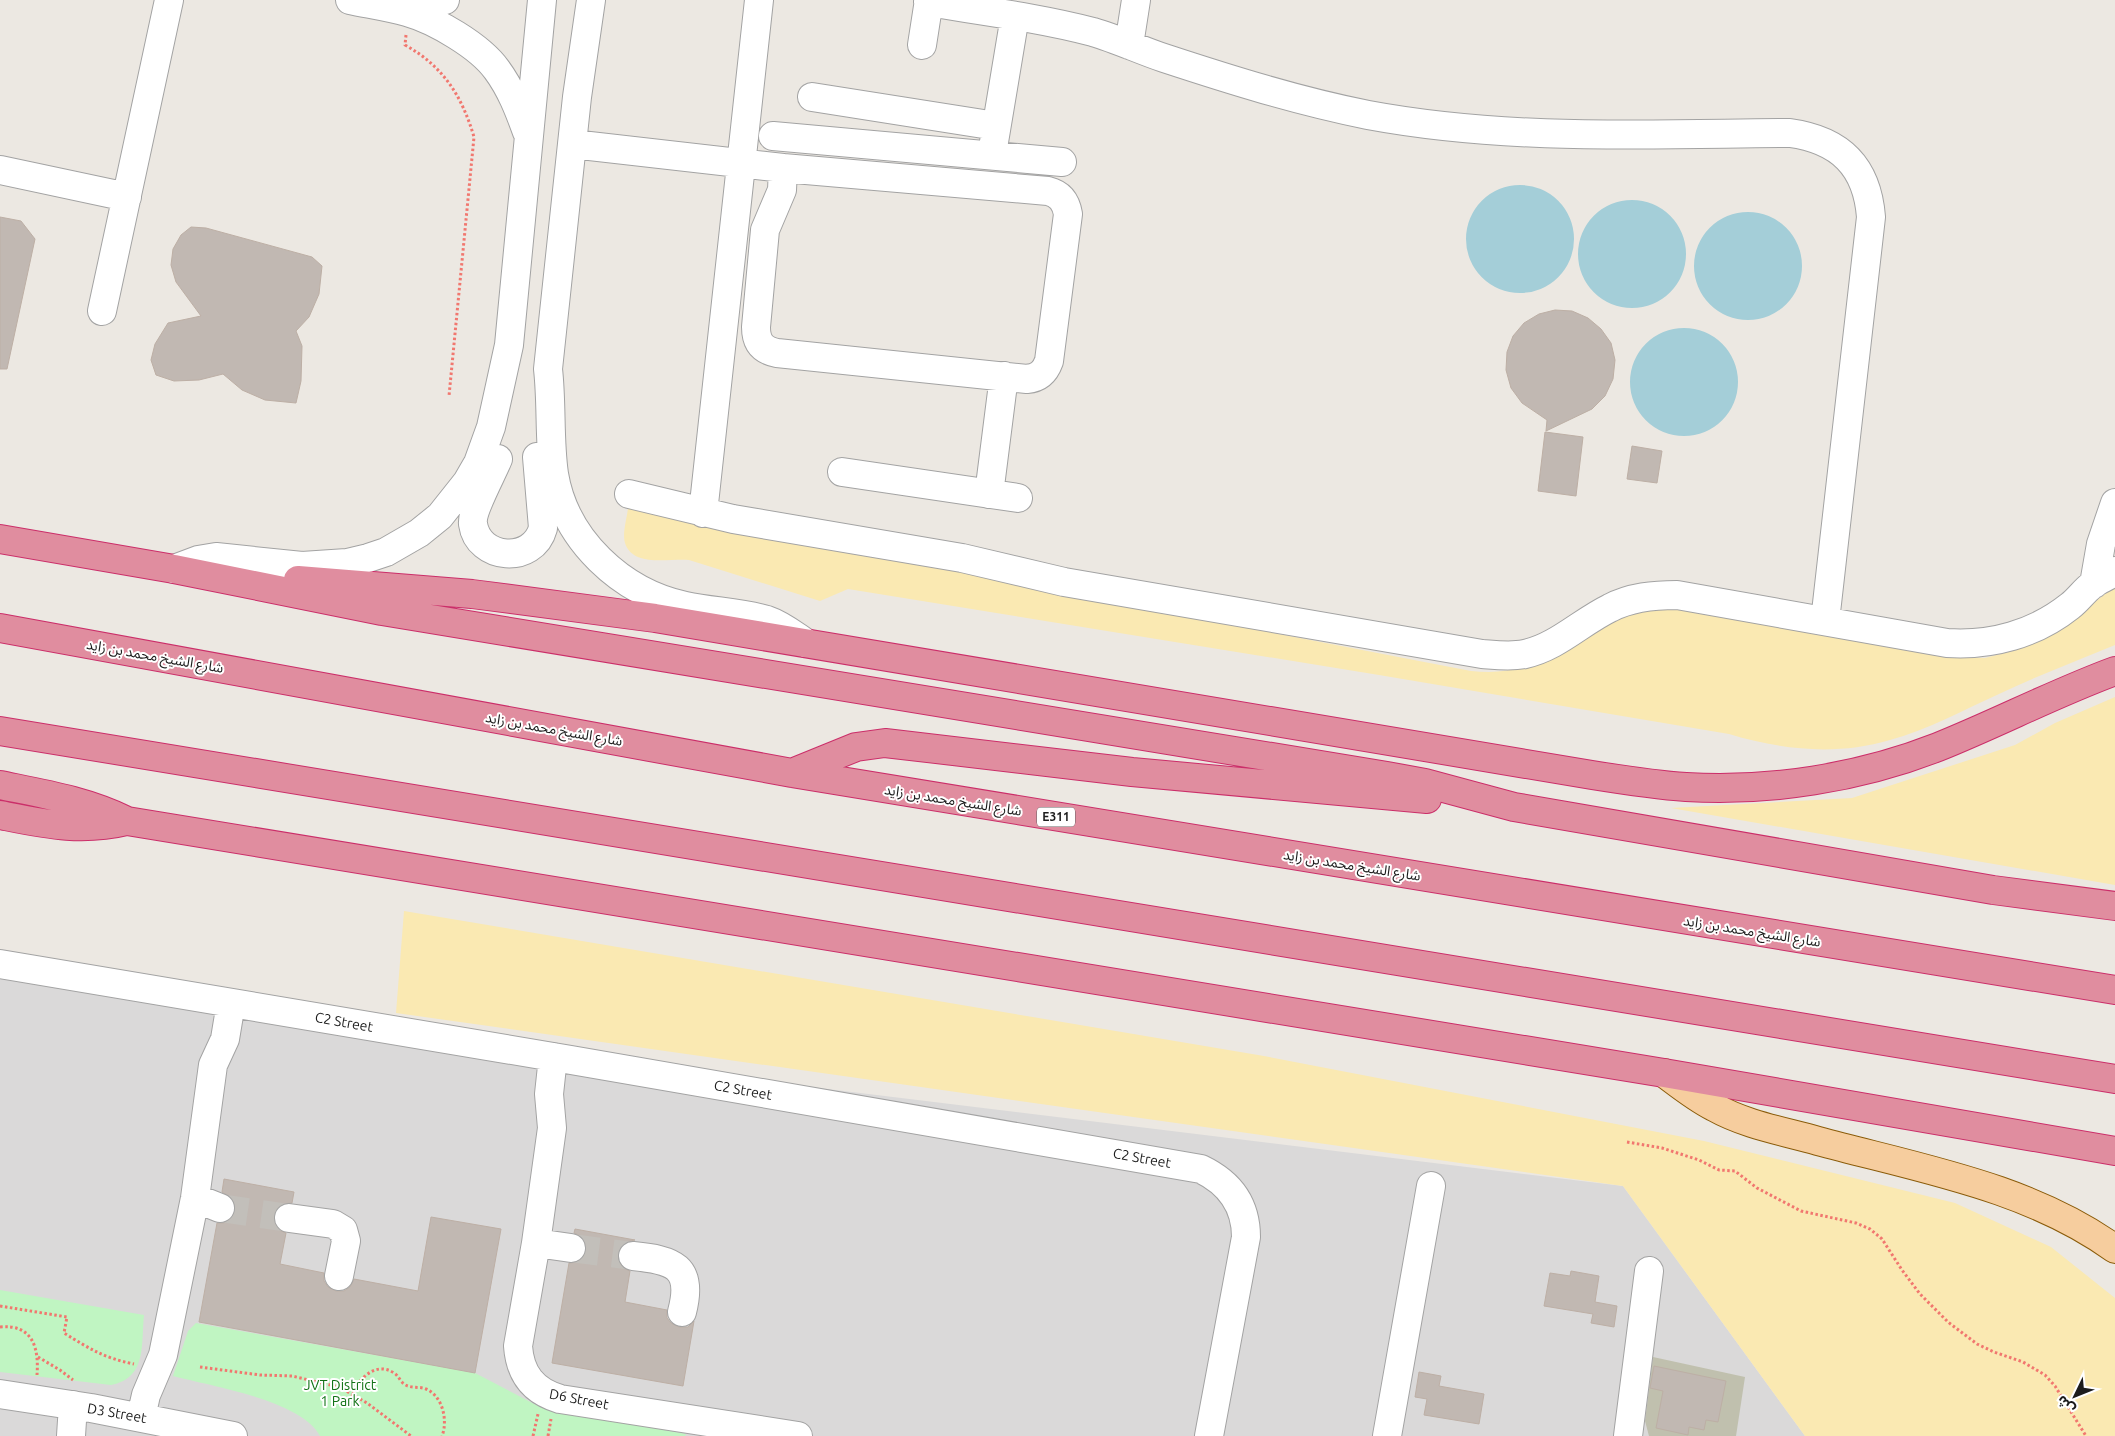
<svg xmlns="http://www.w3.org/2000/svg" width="2115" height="1436" viewBox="0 0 2115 1436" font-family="Ubuntu,'Noto Sans Arabic',sans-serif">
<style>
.residential{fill:#dad9d9}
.construction{fill:#c0c0ae}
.sand{fill:#fae9b2}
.park{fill:#c0f5c2}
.water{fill:#a4ced8}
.building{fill:#c1b8b2;stroke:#bdafa5}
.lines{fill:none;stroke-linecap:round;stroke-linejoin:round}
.minor-tunnel{stroke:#c2bfba;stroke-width:28;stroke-dasharray:28 14;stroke-linecap:butt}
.minor-casing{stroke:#a3a3a3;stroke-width:30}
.major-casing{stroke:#8a5b09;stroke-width:30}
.highway-casing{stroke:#cb2e69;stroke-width:30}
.path{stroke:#f1776f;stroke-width:3;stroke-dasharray:2.5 2.5;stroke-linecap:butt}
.minor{stroke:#fff;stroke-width:28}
.major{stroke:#f6cd9e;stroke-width:28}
.highway{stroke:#e08d9f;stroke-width:28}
.labels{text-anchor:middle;stroke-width:4;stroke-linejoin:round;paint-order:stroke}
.shield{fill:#fff;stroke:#606060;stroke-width:1}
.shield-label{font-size:12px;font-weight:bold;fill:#1c1c1c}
.street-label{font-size:14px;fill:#1c1c1c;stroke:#fff}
.park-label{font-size:14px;fill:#127216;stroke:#fff}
</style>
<rect width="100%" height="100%" fill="#ece8e2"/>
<path class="residential" d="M0 954 811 1087 1623 1186 1805 1436H0Z"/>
<path class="construction" d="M1653 1357 1745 1377 1736 1436H1649L1645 1421Z"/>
<path class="sand" d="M628 508 1471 671C1491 673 1509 672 1528 666 1558 656 1587 631 1616 620 1639 610 1663 609 1688 609L1961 657 1985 658 2016 650 2090 606 2115 586V645C2076 661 2037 676 1999 694 1963 710 1928 730 1890 740 1836 756 1782 750 1729 734L1379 675 848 589 820 601 689 560C670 558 633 568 625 543 622 534 627 518 628 508Z
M2115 697V885L1671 808 1852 798 2015 745 2055 723Z
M404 911 1264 1056 1704 1141 1955 1203 2051 1247 2115 1298V1436H1805L1623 1186 396 1013Z"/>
<path class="park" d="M0 1290 144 1315C141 1345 147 1378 111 1385L0 1372Z
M196 1323 475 1373 538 1406 686 1434 685 1436H320C301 1400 210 1386 173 1376L188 1331Z"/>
<path class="water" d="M1466 239a54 54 0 1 1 108 0a54 54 0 1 1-108 0Z
M1578 254a54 54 0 1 1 108 0a54 54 0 1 1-108 0Z
M1694 266a54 54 0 1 1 108 0a54 54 0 1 1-108 0Z
M1630 382a54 54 0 1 1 108 0a54 54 0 1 1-108 0Z"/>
<path class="building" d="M0 217 21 221 35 239 7 369H0Z
M191 227 206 228 312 257 322 266 319 294 309 317 296 331 302 346 301 381 296 403 265 400 242 390 223 374 199 380 174 381 156 375 151 360 155 344 168 323 201 316 176 282 171 265 173 249 181 235Z
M1555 310 1572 311 1588 318 1601 329 1611 343 1615 360 1613 379 1605 396 1592 409 1546 431 1547 420 1522 403 1511 388 1506 370 1507 352 1513 336 1524 323 1539 314Z
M1545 432 1583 437 1576 496 1538 491Z
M1632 446 1662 451 1657 483 1627 479Z
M224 1179 294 1192 292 1203 283 1204 276 1209 274 1215 275 1224 279 1230 286 1233 280 1264 324 1273V1281L328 1287 336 1291H344L350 1287 354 1279 418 1291 431 1217 501 1229 475 1373 199 1322 217 1223H223L229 1221 235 1213V1205L233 1199 222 1192Z
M575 1229 635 1240 626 1242 620 1247 618 1254 619 1263 623 1268 630 1271 625 1302 667 1310V1318L671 1323 679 1327H688L694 1321 683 1386 552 1363 569 1263 577 1262 584 1257 586 1251 585 1242 581 1236 574 1233Z
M1571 1271 1599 1276 1595 1302 1617 1306 1614 1327 1591 1323 1593 1314 1544 1306 1550 1273 1570 1276Z
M1654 1366 1726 1381 1718 1422 1706 1420 1704 1430 1689 1427 1688 1435 1656 1428 1663 1391 1650 1388Z
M1419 1372 1441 1376 1439 1386 1484 1394 1479 1424 1424 1415 1427 1399 1415 1397Z"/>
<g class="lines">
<path class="minor-tunnel" d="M220 1208 289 1218
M571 1248 633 1256"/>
<defs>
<path id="minor" d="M350 0C369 4 389 7 407 12 435 20 480 46 497 70 511 89 519 110 527 132
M591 0 577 97 548 369C552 404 549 440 554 474 565 540 621 592 685 606 712 612 741 612 767 620 782 625 794 635 806 643
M928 2C983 11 1040 18 1093 32 1117 39 1140 50 1164 58 1231 80 1298 101 1368 115 1508 141 1648 134 1790 133 1840 140 1867 166 1871 217L1825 621
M409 12 445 0
M922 45 929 0
M1129 45 1136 0
M812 97 996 126
M773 136 1062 162
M994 142 1015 16
M572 144 783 168
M783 168 1048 191C1060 194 1066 202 1068 214L1049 361C1045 372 1039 378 1027 379L777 353C762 350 756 342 756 327L765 230 782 190Z
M0 170 127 197
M102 311 169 0
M498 459C492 474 471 511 473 524 478 560 533 565 543 528L537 457
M842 472 1018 498
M629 494 733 519 962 558 1064 582 1482 654C1496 655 1511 657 1525 654 1557 647 1581 622 1610 608 1631 597 1654 595 1677 595L1947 643C1991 646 2035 634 2070 606 2078 600 2084 591 2092 585 2099 579 2108 577 2115 571
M989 494 1004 376
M703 513 759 0
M174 569 198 560 216 557 302 566 347 563 368 558 386 552 419 533 440 516 467 482 478 463 491 427 509 345 542 0
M2094 584 2101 544 2115 503
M0 964 571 1060 1201 1169C1230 1183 1246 1205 1246 1237L1209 1436
M553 1057 549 1094 552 1128 536 1243 518 1346C520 1374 533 1391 560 1399L798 1436
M195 1198 220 1208
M289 1218 333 1224 343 1230 346 1241 339 1276
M536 1243 571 1248
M633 1256C673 1260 694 1266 682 1312
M0 1394 91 1408 233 1436
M141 1417 146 1395 163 1355 195 1198 213 1065 225 1039 231 1003
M71 1436 73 1405
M1387 1436 1431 1186
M1628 1436 1649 1271"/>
<path id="major" d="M1664 1073C1680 1085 1696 1098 1714 1107 1746 1125 1783 1131 1818 1141 1918 1168 2030 1187 2115 1249"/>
<path id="highway" d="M0 539 174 569 382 611 1387 776 1425 783 1514 807 1993 890 2115 906
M298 580 472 594 655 618 1592 775C1623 780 1654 785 1686 787 1769 792 1859 778 1938 747 1998 723 2055 693 2115 671
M0 628 792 773 2115 990
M0 731 2115 1079
M792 773 856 747 885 743 1132 772 1427 799
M0 785C44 794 87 801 127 821L1664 1073 2115 1151
M0 815C46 824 81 832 127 821"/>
</defs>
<use href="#minor" class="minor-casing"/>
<use href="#major" class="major-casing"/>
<use href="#highway" class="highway-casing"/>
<path class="path" d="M406 35 405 45C443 66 462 96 474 137L449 396
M1627 1142 1662 1148 1699 1160 1719 1170 1735 1171 1757 1188 1801 1211 1856 1223 1870 1229 1882 1239 1902 1270 1920 1294 1948 1322 1977 1344 1994 1352 2023 1362 2045 1375 2055 1386 2086 1436
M0 1306 67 1317 64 1333C90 1349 104 1358 134 1364
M0 1327C33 1324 39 1348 37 1375
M38 1357 60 1370 73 1380
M200 1367 260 1375 292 1376 339 1387 367 1403 411 1436
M353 1394C359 1378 376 1361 394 1373 398 1375 400 1381 404 1384 411 1389 419 1386 426 1389 443 1396 448 1421 442 1436
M533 1436 538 1414
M548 1436 551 1419"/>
<use href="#minor" class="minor"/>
<use href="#major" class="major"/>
<use href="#highway" class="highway"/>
</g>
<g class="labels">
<rect class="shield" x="1037" y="807.5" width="38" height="19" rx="4"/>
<g class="shield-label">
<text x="1056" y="821">E311</text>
</g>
<g class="street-label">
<text transform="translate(155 656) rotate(10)" y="5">شارع الشيخ محمد بن زايد</text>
<text transform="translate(554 729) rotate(10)" y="5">شارع الشيخ محمد بن زايد</text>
<text transform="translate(953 800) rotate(9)" y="5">شارع الشيخ محمد بن زايد</text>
<text transform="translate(1352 865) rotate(9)" y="5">شارع الشيخ محمد بن زايد</text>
<text transform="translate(1752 931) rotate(9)" y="5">شارع الشيخ محمد بن زايد</text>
<text transform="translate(344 1022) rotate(10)" y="5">C2 Street</text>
<text transform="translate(743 1090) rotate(10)" y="5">C2 Street</text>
<text transform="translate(1142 1158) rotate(10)" y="5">C2 Street</text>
<text transform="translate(579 1399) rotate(11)" y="5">D6 Street</text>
<text transform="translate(117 1413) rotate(10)" y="5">D3 Street</text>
</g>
<g class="park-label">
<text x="340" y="1390">JVT District<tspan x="340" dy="16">1 Park</tspan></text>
</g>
</g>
<g transform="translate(2075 1396) rotate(227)" stroke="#ffffff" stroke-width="4" paint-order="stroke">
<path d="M0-4L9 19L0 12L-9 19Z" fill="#1c1c1c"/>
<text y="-8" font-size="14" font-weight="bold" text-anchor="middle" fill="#1c1c1c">ش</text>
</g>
</svg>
